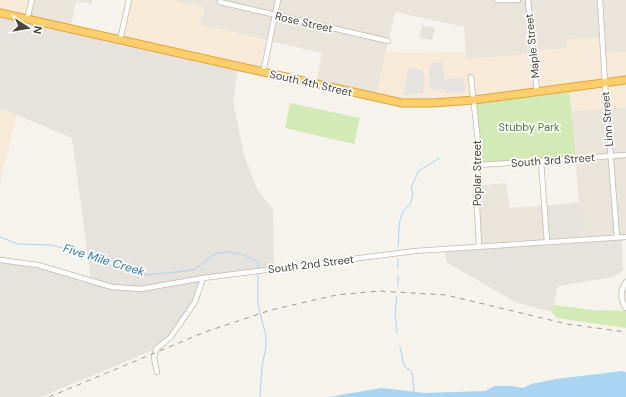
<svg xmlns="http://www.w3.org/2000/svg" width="626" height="397" viewBox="0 0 626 397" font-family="'DM Sans',sans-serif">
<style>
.residential{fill:#eae5da}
.commercial{fill:#f7ead8}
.industrial{fill:#e6e2dd}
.green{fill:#d2eab5}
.parking{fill:#e5e3e0}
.water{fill:#a9d4f2}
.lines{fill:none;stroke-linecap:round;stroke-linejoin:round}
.stream{stroke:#a9d4f2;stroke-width:1}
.minor-casing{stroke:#c2bbae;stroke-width:6}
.highway-casing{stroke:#e0a43c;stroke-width:9}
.minor{stroke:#fff;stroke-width:4.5}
.highway{stroke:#ffcf6e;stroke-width:7}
.rail{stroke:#9a9a9a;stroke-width:1;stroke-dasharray:5 5;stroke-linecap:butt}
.labels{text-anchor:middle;stroke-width:3.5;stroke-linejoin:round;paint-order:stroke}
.street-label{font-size:11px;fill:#4b4439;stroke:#fff}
.park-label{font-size:11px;fill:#4a7f2a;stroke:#fff}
.water-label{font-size:12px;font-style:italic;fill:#2e7ab2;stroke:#fff}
</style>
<rect width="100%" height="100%" fill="#f6f3ec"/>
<path class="residential" d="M32 0H93L92 4 76 1 70 29 27 19Z
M170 0H626V52L603 54 568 39V48L533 51V54L466 59 464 27 395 12 376 98 316 85 322 53 200 25 204 7Z
M626 107V237L582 239 571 111Z
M506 183 510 208 545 206 547 242 479 246 476 186Z"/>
<path class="commercial" d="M0 0H32L27 19 0 13Z
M129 0H170L204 7 200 25 269 42 263 73 120 40Z
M602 37 603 54 626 52V107L571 111 569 89 434 103 376 98 386 51 406 53 465 52 466 59 533 54V51L567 48V39Z
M0 108 17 115 0 184Z"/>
<path class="industrial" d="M0 13 238 67 233 101 244 155 257 189 273 210 274 269 203 278 195 302 170 338 156 349 41 397H0V260L19 262 91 280 72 138 0 108Z
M579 202 582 239 622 237 623 270 613 277 558 286 552 312 515 302 446 262 445 249 547 242 545 206Z"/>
<path class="green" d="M569 88 576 158 479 165 474 100Z
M290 103 360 118 354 144 285 128Z
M554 305 592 310 626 311V328L557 318 552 312Z"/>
<path class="parking" d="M422 25 435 28 432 40 419 38Z
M443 62 444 79 464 78 465 92 446 93 445 89 434 90 433 88H430L429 67 432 66 431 63Z
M409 68 422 70V73L425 79 423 93 403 95Z"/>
<path class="water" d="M622 371 626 372V397H328L382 388 425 393 485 391 495 386H511L523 388 531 384 556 379Z"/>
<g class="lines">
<path class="stream" d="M0 237 18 244 51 245 87 254 107 264 144 275 186 271 195 269 212 256 218 253 229 252 244 255 258 262V269
M398 246C400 232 396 213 410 205L413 194 411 188C413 182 417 177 418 171L440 158
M398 259V269
M258 273V305L266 336V347L262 366 260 397
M398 286V276
M397 296 395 312 397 333
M400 346 404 366 412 372 414 392"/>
<defs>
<path id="minor" d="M497 0H518
M528 0 537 92
M600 0 605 84 617 237
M220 2 388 41
M27 19 32 0
M120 40 129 0
M263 73 278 0
M471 77 479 151V165L476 186 479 246
M541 161 547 242
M479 165 626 155
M0 260 38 265 112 287 141 289 203 278 415 251 626 237
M626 282C620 290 620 300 626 308
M157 372 154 358 156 349 170 338 195 302 203 278"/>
<path id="highway" d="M0 13 402 103H434L474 100 626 80"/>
</defs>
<use href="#minor" class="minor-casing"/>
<use href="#highway" class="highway-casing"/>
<use href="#minor" class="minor"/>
<use href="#highway" class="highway"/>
<path class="rail" d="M49 397 205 332 271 310 336 295 379 291 446 295 567 324 626 332"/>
</g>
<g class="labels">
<g class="street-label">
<text transform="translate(304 22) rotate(13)" y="4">Rose Street</text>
<text transform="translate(532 46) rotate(-96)" y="4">Maple Street</text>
<text transform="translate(311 83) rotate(13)" y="4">South 4th Street</text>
<text transform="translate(607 119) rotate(-94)" y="4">Linn Street</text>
<text transform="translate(553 160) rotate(-4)" y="4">South 3rd Street</text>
<text transform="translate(477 173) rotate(-90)" y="4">Poplar Street</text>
<text transform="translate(311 264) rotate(-7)" y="4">South 2nd Street</text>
</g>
<g class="park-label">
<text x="529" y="131">Stubby Park</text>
</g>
<g class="water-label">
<text transform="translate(104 260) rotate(17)" y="4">Five Mile Creek</text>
</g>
</g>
<g transform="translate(28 28) rotate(102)" stroke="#ffffff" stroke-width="3" paint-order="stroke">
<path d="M0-3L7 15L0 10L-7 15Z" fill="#4b4439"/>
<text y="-6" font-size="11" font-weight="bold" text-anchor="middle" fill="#4b4439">N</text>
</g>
</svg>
